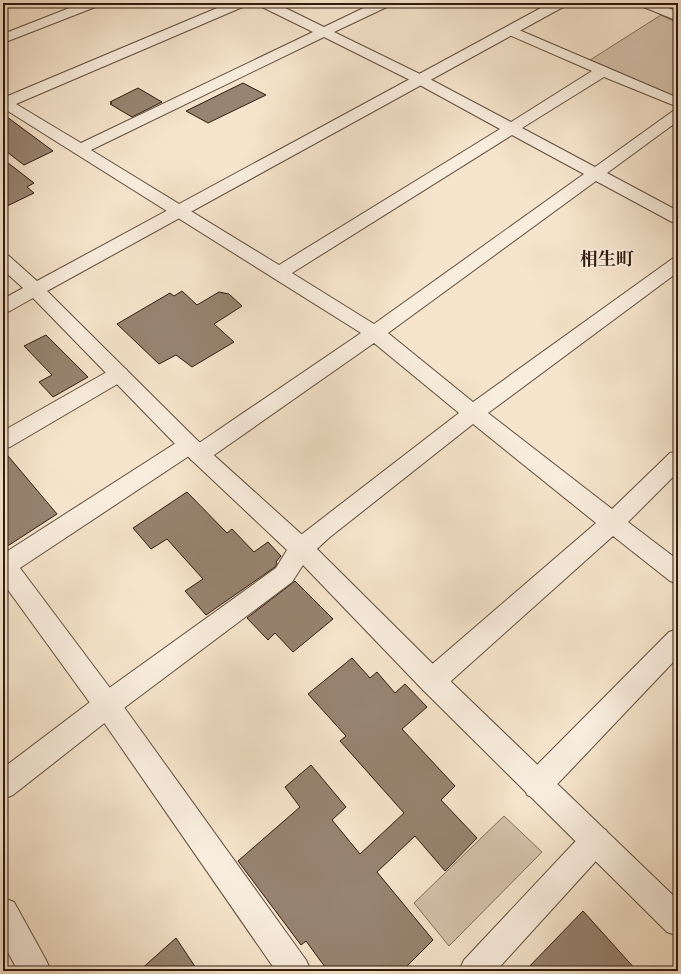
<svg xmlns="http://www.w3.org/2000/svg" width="681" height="974" viewBox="0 0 681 974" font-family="'Gentium Book Plus','Noto Serif JP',serif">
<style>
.green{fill:#d5c2ac;stroke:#836e5d}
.building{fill:#978471;stroke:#311a0e}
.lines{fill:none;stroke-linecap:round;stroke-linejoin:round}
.minor-casing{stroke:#624d3e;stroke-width:2}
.tertiary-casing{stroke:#624d3e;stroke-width:2}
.minor{fill:#f9eede;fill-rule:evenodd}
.tertiary{fill:#f9eede;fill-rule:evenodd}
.labels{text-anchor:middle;stroke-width:4;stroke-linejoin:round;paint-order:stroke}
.quarter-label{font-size:18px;font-weight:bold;fill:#311a0e;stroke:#f9eede}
</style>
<rect width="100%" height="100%" fill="#f6e5cc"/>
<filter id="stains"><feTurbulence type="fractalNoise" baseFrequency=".005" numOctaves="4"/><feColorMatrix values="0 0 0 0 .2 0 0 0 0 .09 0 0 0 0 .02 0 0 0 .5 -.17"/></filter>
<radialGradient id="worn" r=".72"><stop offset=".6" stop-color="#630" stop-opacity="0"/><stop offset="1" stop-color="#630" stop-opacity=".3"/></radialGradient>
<path class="green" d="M661 15 678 23V98L590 60Z
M504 816 542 852 449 946 414 903Z"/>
<path class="building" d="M243 83 266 95 208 123 186 111Z
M138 88 162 102 132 117 110 104 112 103 110 102Z
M3 114 53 151 24 165 3 149Z
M3 159 34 183 27 187 34 193 3 208Z
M182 291 197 305 219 292 229 294 242 306 214 324 234 342 192 367 176 355 159 364 117 324 170 293 174 296Z
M46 335 88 377 53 397 39 382 52 375 24 346Z
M3 450 57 514 3 549Z
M187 492 227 533 232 529 254 552 268 542 281 556 276 562 277 563 275 567 206 615 185 591 203 579 167 539 151 549 133 528Z
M295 581 333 619 293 652 275 633 268 640 247 618Z
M352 658 370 678 377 672 395 693 405 684 427 707 402 729 455 786 441 800 477 838 445 871 415 836 377 872 433 940 402 971H328L306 941 301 945 238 861 300 807 285 787 311 765 346 807 332 820 360 854 404 813 340 741 346 736 308 694Z
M583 911 637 971H525Z
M176 938 198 971H139Z"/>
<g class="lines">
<defs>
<path id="minor" d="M229 3H246L245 6 16 104 81 143 313 32 260 6 259 3H275L324 27 374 3H390L389 6 334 32 426 77 511 122 592 71 507 34 505 31 507 28 512 27 678 98V107L604 77 522 128 595 167 673 111 678 110V121L607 173 678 211V223L672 222 596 181 388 333 473 402 672 259 678 257V272L488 413 612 509 670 453 678 451V472L628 522 678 560V584L670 581 613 536 441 690 432 693 423 690 419 681 423 672 596 523 473 424 330 537C318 547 309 561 293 555L289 548 293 541 459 413 374 343 207 460 199 462 191 460 189 456 20 568 116 696 306 960 311 971H276L98 714 3 583V554L182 439 189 437 196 439 199 443 361 333 3 108V98ZM324 37 416 83 500 129 279 265 91 150ZM512 135 584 174 374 324 292 273Z
M640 3H657L678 12V21L641 6Z
M119 367 126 369 129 374 126 379 10 447 3 449V431L112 369Z
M678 629V657L547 795 537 799 527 795 523 785 527 775 669 632Z
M596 826 606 830 610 840 606 850 496 971H459L464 960 586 830Z
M3 898 14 902 46 960 51 971H18L3 943Z"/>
<path id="tertiary" d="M82 3H99L98 6 3 43V34Z
M550 3H566L565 6 47 291 196 439 309 541 441 672 678 900V936L667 932 423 690 303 565 292 582 116 714 13 795 3 799V768L98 696 276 568 287 550 182 451 33 298 10 311 3 313V299L23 288 3 270V254L9 256 37 281Z"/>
</defs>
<use href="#minor" class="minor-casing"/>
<use href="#tertiary" class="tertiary-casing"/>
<use href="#minor" class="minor"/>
<use href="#tertiary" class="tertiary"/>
</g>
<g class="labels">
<g class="quarter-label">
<text x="607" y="265">相生町</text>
</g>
</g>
<rect width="681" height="974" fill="none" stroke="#f6e5cc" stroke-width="16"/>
<rect x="4" y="4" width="673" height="966" fill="none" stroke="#311a0e" stroke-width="2"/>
<rect x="8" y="8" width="665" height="958" fill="none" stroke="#311a0e"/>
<rect width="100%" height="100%" filter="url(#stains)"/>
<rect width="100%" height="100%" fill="url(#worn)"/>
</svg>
